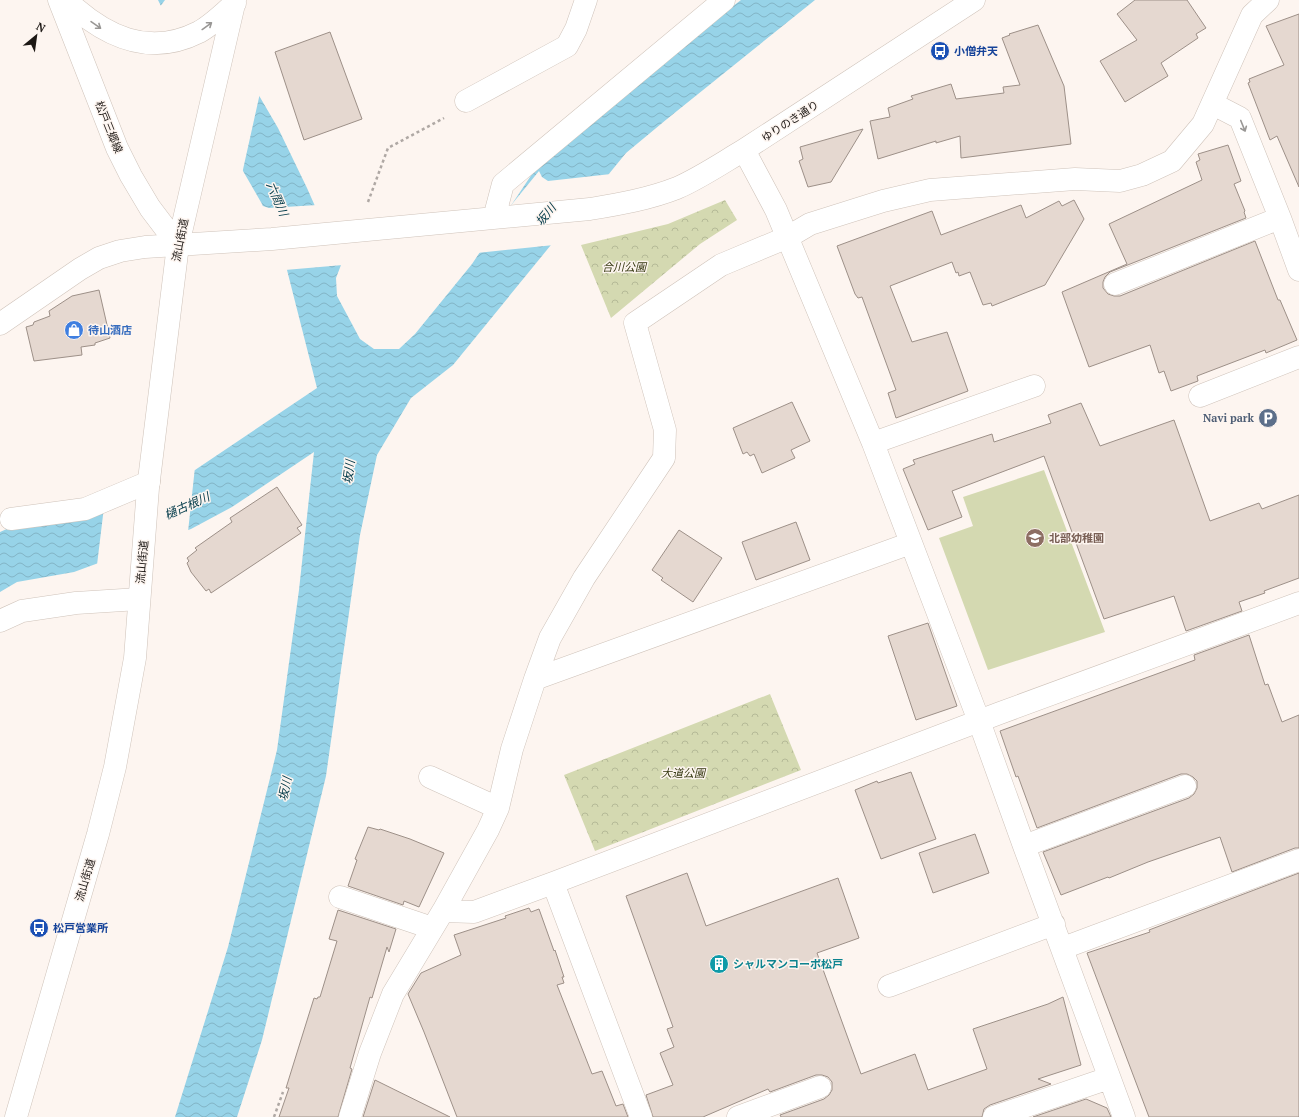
<svg xmlns="http://www.w3.org/2000/svg" width="1299" height="1117" viewBox="0 0 1299 1117" font-family="'PT Serif','Noto Sans JP',serif">
<style>
.park{fill:url(#park-crowns)}
.pitch{fill:#d4d9b1}
.water{fill:url(#water-waves)}
.pier{fill:#fdf5f0}
.building{fill:#e5d8d0;stroke:#9d9088}
.lines{fill:none;stroke-linecap:round;stroke-linejoin:round}
.minor-casing{stroke:#cfc3ba;stroke-width:23}
.major-casing{stroke:#cfc3ba;stroke-width:23}
.path{stroke:#afa8a4;stroke-width:2.5;stroke-dasharray:3 3;stroke-linecap:butt}
.minor{stroke:#fff;stroke-width:22}
.major{stroke:#fff;stroke-width:22}
.oneway{stroke:#999795}
.labels{text-anchor:middle;stroke-width:3;stroke-linejoin:round;paint-order:stroke}
.transit-label{font-size:11px;font-weight:bold;fill:#164399;stroke:#fdf5f0;text-anchor:start}
.street-label{font-size:11px;fill:#1c1714;stroke:#fdf5f0}
.park-label{font-size:11px;font-style:italic;fill:#363911;stroke:#fdf5f0}
.shop-label{font-size:11px;font-weight:bold;fill:#366cbe;stroke:#fdf5f0;text-anchor:start}
.service-label{font-size:11px;font-weight:bold;fill:#4e5e75;stroke:#fdf5f0;text-anchor:end}
.education-label{font-size:11px;font-weight:bold;fill:#785e54;stroke:#fdf5f0;text-anchor:start}
.culture-label{font-size:11px;font-weight:bold;fill:#0d838f;stroke:#fdf5f0;text-anchor:start}
.water-label{font-size:12px;font-style:italic;fill:#003948;stroke:#fdf5f0}
</style>
<defs>
<pattern id="park-crowns" width="20" height="18" patternUnits="userSpaceOnUse"><rect width="20" height="18" fill="#d4d9b1"/><path d="M2 6a3 3 0 1 1 6 0M12 15a3 3 0 1 1 6 0" fill="none" stroke="#b5ba97"/></pattern>
<pattern id="water-waves" width="16" height="10" patternUnits="userSpaceOnUse"><rect width="16" height="10" fill="#97d3e8"/><path d="M0 5q4-4 8 0t8 0" fill="none" stroke="#82b4c6"/></pattern>
</defs>
<rect width="100%" height="100%" fill="#fdf5f0"/>
<path class="park" d="M725 200 737 220 700 244 611 318 581 245 668 224Z
M770 694 801 770 595 851 564 775Z"/>
<path class="pitch" d="M1044 470 1105 632 988 670 939 538 973 526 963 497Z"/>
<path class="water" d="M158 0H203L278 128 307 188 341 265 336 278 337 296 360 339 374 349H399L415 334 472 264 534 171 724 13 741 0H815L667 119 626 153 453 365 411 398 377 455 360 535 326 776 262 1040 237 1117H175L228 947 277 750 299 590 314 452 232 507 191 529 74 572 17 582 0 592V532L9 528 89 516 195 470 317 388 287 270 262 204 243 171Z"/>
<path class="pier" d="M165 0H205L260 93 242 174 159 8Z
M539 171 542 177 548 181 611 174 554 245 477 253 499 220Z
M260 205 269 208 317 205 343 265 285 270Z
M195 467 188 532 97 565 104 507Z"/>
<path class="building" d="M1135 0H1187L1206 28 1196 34 1198 38 1161 63 1168 76 1125 102 1100 61 1137 40 1117 14Z
M1299 14V187L1277 136 1270 140 1248 83 1250 82 1249 79 1284 65 1266 26Z
M1038 25 1064 86 1071 144 961 158 960 136 936 143V141L878 159 870 121 890 117 888 108 913 99 911 96 951 84 956 99 1004 93 1003 87 1020 85 1002 38 1010 35 1009 34Z
M330 32 362 119 304 140 275 52Z
M863 129 831 182 808 187 799 161 803 159 800 147Z
M1228 145 1241 181 1234 184 1245 211 1244 212 1246 218 1110 272 1105 277 1103 282V288L1108 294 1114 296H1120L1255 241 1278 300H1280L1297 340 1266 353 1265 350 1197 376 1198 381 1171 391 1164 371 1159 373 1150 345 1089 367 1062 292 1127 264 1109 224 1202 180 1196 162 1200 160 1198 154Z
M1074 200 1084 219 1045 285 992 306 991 303 983 305 970 272 959 276 958 272 956 273 952 262 890 286 912 342 947 332 968 391 896 418 888 393 896 390 862 297 858 298 855 294 837 246 932 211 941 235 1021 205 1026 218 1059 201 1062 206Z
M99 290 110 338 95 343V345L81 347 82 355 34 361 26 327 33 325 34 322 50 316 49 311 72 296Z
M792 402 810 441 791 450 795 458 762 473 754 454 750 456 747 452 743 454 733 428Z
M1081 403 1100 446 1174 420 1210 521 1259 503 1262 509 1299 495V578L1264 591 1265 593 1239 602 1242 611 1186 631 1174 596 1104 619 1044 456 952 491 962 517 928 530 903 469 915 464 913 460 992 434 994 442 1051 423 1048 415Z
M277 487 302 525 297 528 301 533 211 593 209 589 206 591 191 572 187 563 189 561 187 558 197 550 195 548 232 522 230 518Z
M796 522 810 560 756 580 742 542Z
M679 530 722 558 693 602 661 580 663 578 652 570Z
M928 623 957 706 916 720 888 636Z
M1249 635 1265 685 1268 684 1282 722 1299 715V848H1295L1232 872 1220 837 1148 862 1109 878 1108 877 1061 895 1043 852 1189 798 1194 794 1197 788V781L1193 777 1187 774H1181L1037 828 1018 776 1016 777 1000 731 1195 660 1194 655Z
M911 772 936 839 881 859 855 790 877 781 878 783Z
M368 827 379 830 380 829 410 839 444 853 419 907 404 901 403 905 348 886 357 860 355 859Z
M975 834 989 873 933 893 919 853Z
M687 873 706 926 838 878 859 938 817 953 861 1074 915 1054 928 1090 987 1069 973 1029 1048 1004 1063 997 1081 1065 1038 1079 1051 1084 990 1105 984 1109 982 1117H781L780 1115 824 1099 829 1095 832 1090V1082L828 1077 822 1075H816L770 1092 768 1089 703 1117H653L646 1095 673 1085 660 1053 674 1047 667 1029 673 1027 626 896Z
M1299 873V1117H1149L1087 953 1150 932 1149 930Z
M529 908 531 912 539 909 554 951 555 950 564 977H562L564 983 557 985 592 1074 602 1071 616 1106 623 1104 628 1117H457L424 1032 408 994 421 973 461 955 454 935 506 918 505 916Z
M338 910 396 929 389 952 387 947 372 998 370 997 350 1068 352 1069 338 1117H279L289 1088H286L314 998 317 999 318 997H320L337 941 329 939Z
M375 1080 450 1117H363Z
M1086 1099 1107 1108 1111 1117H1033Z"/>
<g class="lines">
<defs>
<path id="minor" d="M466 101 567 46 576 29 586 0
M1213 104 1240 118 1280 218 1299 270
M744 150 776 210 873 443 979 721 1024 846 1124 1117
M494 218 503 184 724 0
M1115 284 1280 218
M0 324 80 269 99 258 120 251 145 247 272 239 590 209C620 204 649 199 677 188 700 178 722 163 744 150L974 0
M1200 396 1299 357
M873 443 1034 386
M11 519 85 509 149 482
M0 621 22 611 76 603 139 599
M535 679 911 543
M430 777 498 808
M1024 846 1185 786
M553 883 641 1117
M340 897 432 928
M443 911 474 912 553 883 1000 713 1299 603
M1063 948 1299 860
M889 986 1054 924
M350 1117 370 1053 393 994 443 911 488 830 498 808 512 749 535 679 550 638 584 578 664 458 665 430 635 323 721 265 788 237 810 224 883 201 930 190 1075 179 1120 181 1142 175 1172 161 1203 124 1252 15 1268 0
M738 1117 820 1087
M994 1117 1109 1078"/>
<path id="major" d="M59 0 117 148 131 176 150 208 178 245
M66 0C104 36 148 58 199 32 212 25 224 13 235 3
M16 1117 98 834 115 767 135 658 148 488 178 245 235 0"/>
</defs>
<use href="#minor" class="minor-casing"/>
<use href="#major" class="major-casing"/>
<path class="path" d="M368 202 388 148 444 118
M274 1117 283 1092"/>
<use href="#minor" class="minor"/>
<use href="#major" class="major"/>
</g>
<defs><path id="oneway-shaft" d="M-6 0H5M1.5-3L5.5 0L1.5 3" fill="none" stroke-width="1.6" stroke-linecap="round" stroke-linejoin="round"/></defs>
<g class="oneway">
<use href="#oneway-shaft" transform="translate(96 25) rotate(35)"/>
<use href="#oneway-shaft" transform="translate(207 26) rotate(-36)"/>
<use href="#oneway-shaft" transform="translate(1243 126) rotate(68)"/>
</g>
<defs>
<symbol id="bus-disc" viewBox="-11 -11 22 22"><circle r="9.5" fill="#1a4fb4" stroke="#fdf5f0"/><path d="M-5-6H5V4H4V6H2V4H-2V6H-4V4H-5ZM-3.5-4V0h7V-4ZM-3.5 1.2v1.5H-2V1.2ZM2 1.2v1.5H3.5V1.2Z" fill="#fff"/></symbol>
<symbol id="shop-disc" viewBox="-11 -11 22 22"><circle r="9.5" fill="#3f7fe0" stroke="#fdf5f0"/><path d="M-5-2.5h2.3a2.7 3.5 0 0 1 5.4 0H5L5.5 6h-11ZM-1.5-2.5h3a1.5 2.3 0 0 0-3 0Z" fill="#fff"/></symbol>
<symbol id="parking-disc" viewBox="-11 -11 22 22"><circle r="9.5" fill="#5c6f8a" stroke="#fdf5f0"/><path d="M-3.5-5.5H1a3.5 3.5 0 0 1 0 7H-1V5.5H-3.5ZM-1-3.4V-.6H.8a1.4 1.4 0 0 0 0-2.8Z" fill="#fff"/></symbol>
<symbol id="school-disc" viewBox="-11 -11 22 22"><circle r="9.5" fill="#8d6e63" stroke="#fdf5f0"/><path d="M0-5L7-2L0 1L-7-2ZM-4 1L0 2.5L4 1V4Q0 6-4 4Z" fill="#fff"/></symbol>
<symbol id="building-disc" viewBox="-11 -11 22 22"><circle r="9.5" fill="#0f9aa8" stroke="#fdf5f0"/><path d="M-4-6H4V6H1V3H-1V6H-4ZM-2.5-4.3h1.7v1.8h-1.7ZM.8-4.3h1.7v1.8H.8ZM-2.5-1h1.7V.8h-1.7ZM.8-1h1.7V.8H.8Z" fill="#fff"/></symbol>
</defs>
<g fill-rule="evenodd">
<use href="#bus-disc" x="929" y="40" width="22" height="22"/>
<use href="#shop-disc" x="63" y="319" width="22" height="22"/>
<use href="#parking-disc" x="1257" y="407" width="22" height="22"/>
<use href="#school-disc" x="1024" y="527" width="22" height="22"/>
<use href="#bus-disc" x="28" y="917" width="22" height="22"/>
<use href="#building-disc" x="708" y="953" width="22" height="22"/>
</g>
<g class="labels">
<g class="transit-label">
<text x="954" y="55">小僧弁天</text>
<text x="53" y="932">松戸営業所</text>
</g>
<g class="street-label">
<text transform="translate(790 121) rotate(-33)" y="4">ゆりのき通り</text>
<text transform="translate(109 127) rotate(68)" y="4">松戸三郷線</text>
<text transform="translate(180 240) rotate(-79)" y="4">流山街道</text>
<text transform="translate(142 562) rotate(-85)" y="4">流山街道</text>
<text transform="translate(85 880) rotate(-74)" y="4">流山街道</text>
</g>
<g class="park-label">
<text x="624" y="271">合川公園</text>
<text x="683" y="777">大道公園</text>
</g>
<g class="shop-label">
<text x="88" y="334">待山酒店</text>
</g>
<g class="service-label">
<text x="1254" y="422">Navi park</text>
</g>
<g class="education-label">
<text x="1049" y="542">北部幼稚園</text>
</g>
<g class="culture-label">
<text x="733" y="968">シャルマンコーポ松戸</text>
</g>
<g class="water-label">
<text transform="translate(277 199) rotate(67)" y="4">六間川</text>
<text transform="translate(546 215) rotate(-51)" y="4">坂川</text>
<text transform="translate(349 472) rotate(-83)" y="4">坂川</text>
<text transform="translate(187 506) rotate(-24)" y="4">樋古根川</text>
<text transform="translate(285 789) rotate(-78)" y="4">坂川</text>
</g>
</g>
<g transform="translate(36 36) rotate(29)" stroke="#fdf5f0" stroke-width="3" paint-order="stroke">
<path d="M0-3L7 15L0 10L-7 15Z" fill="#1c1714"/>
<text y="-6" font-size="11" font-weight="bold" text-anchor="middle" fill="#1c1714">N</text>
</g>
</svg>
